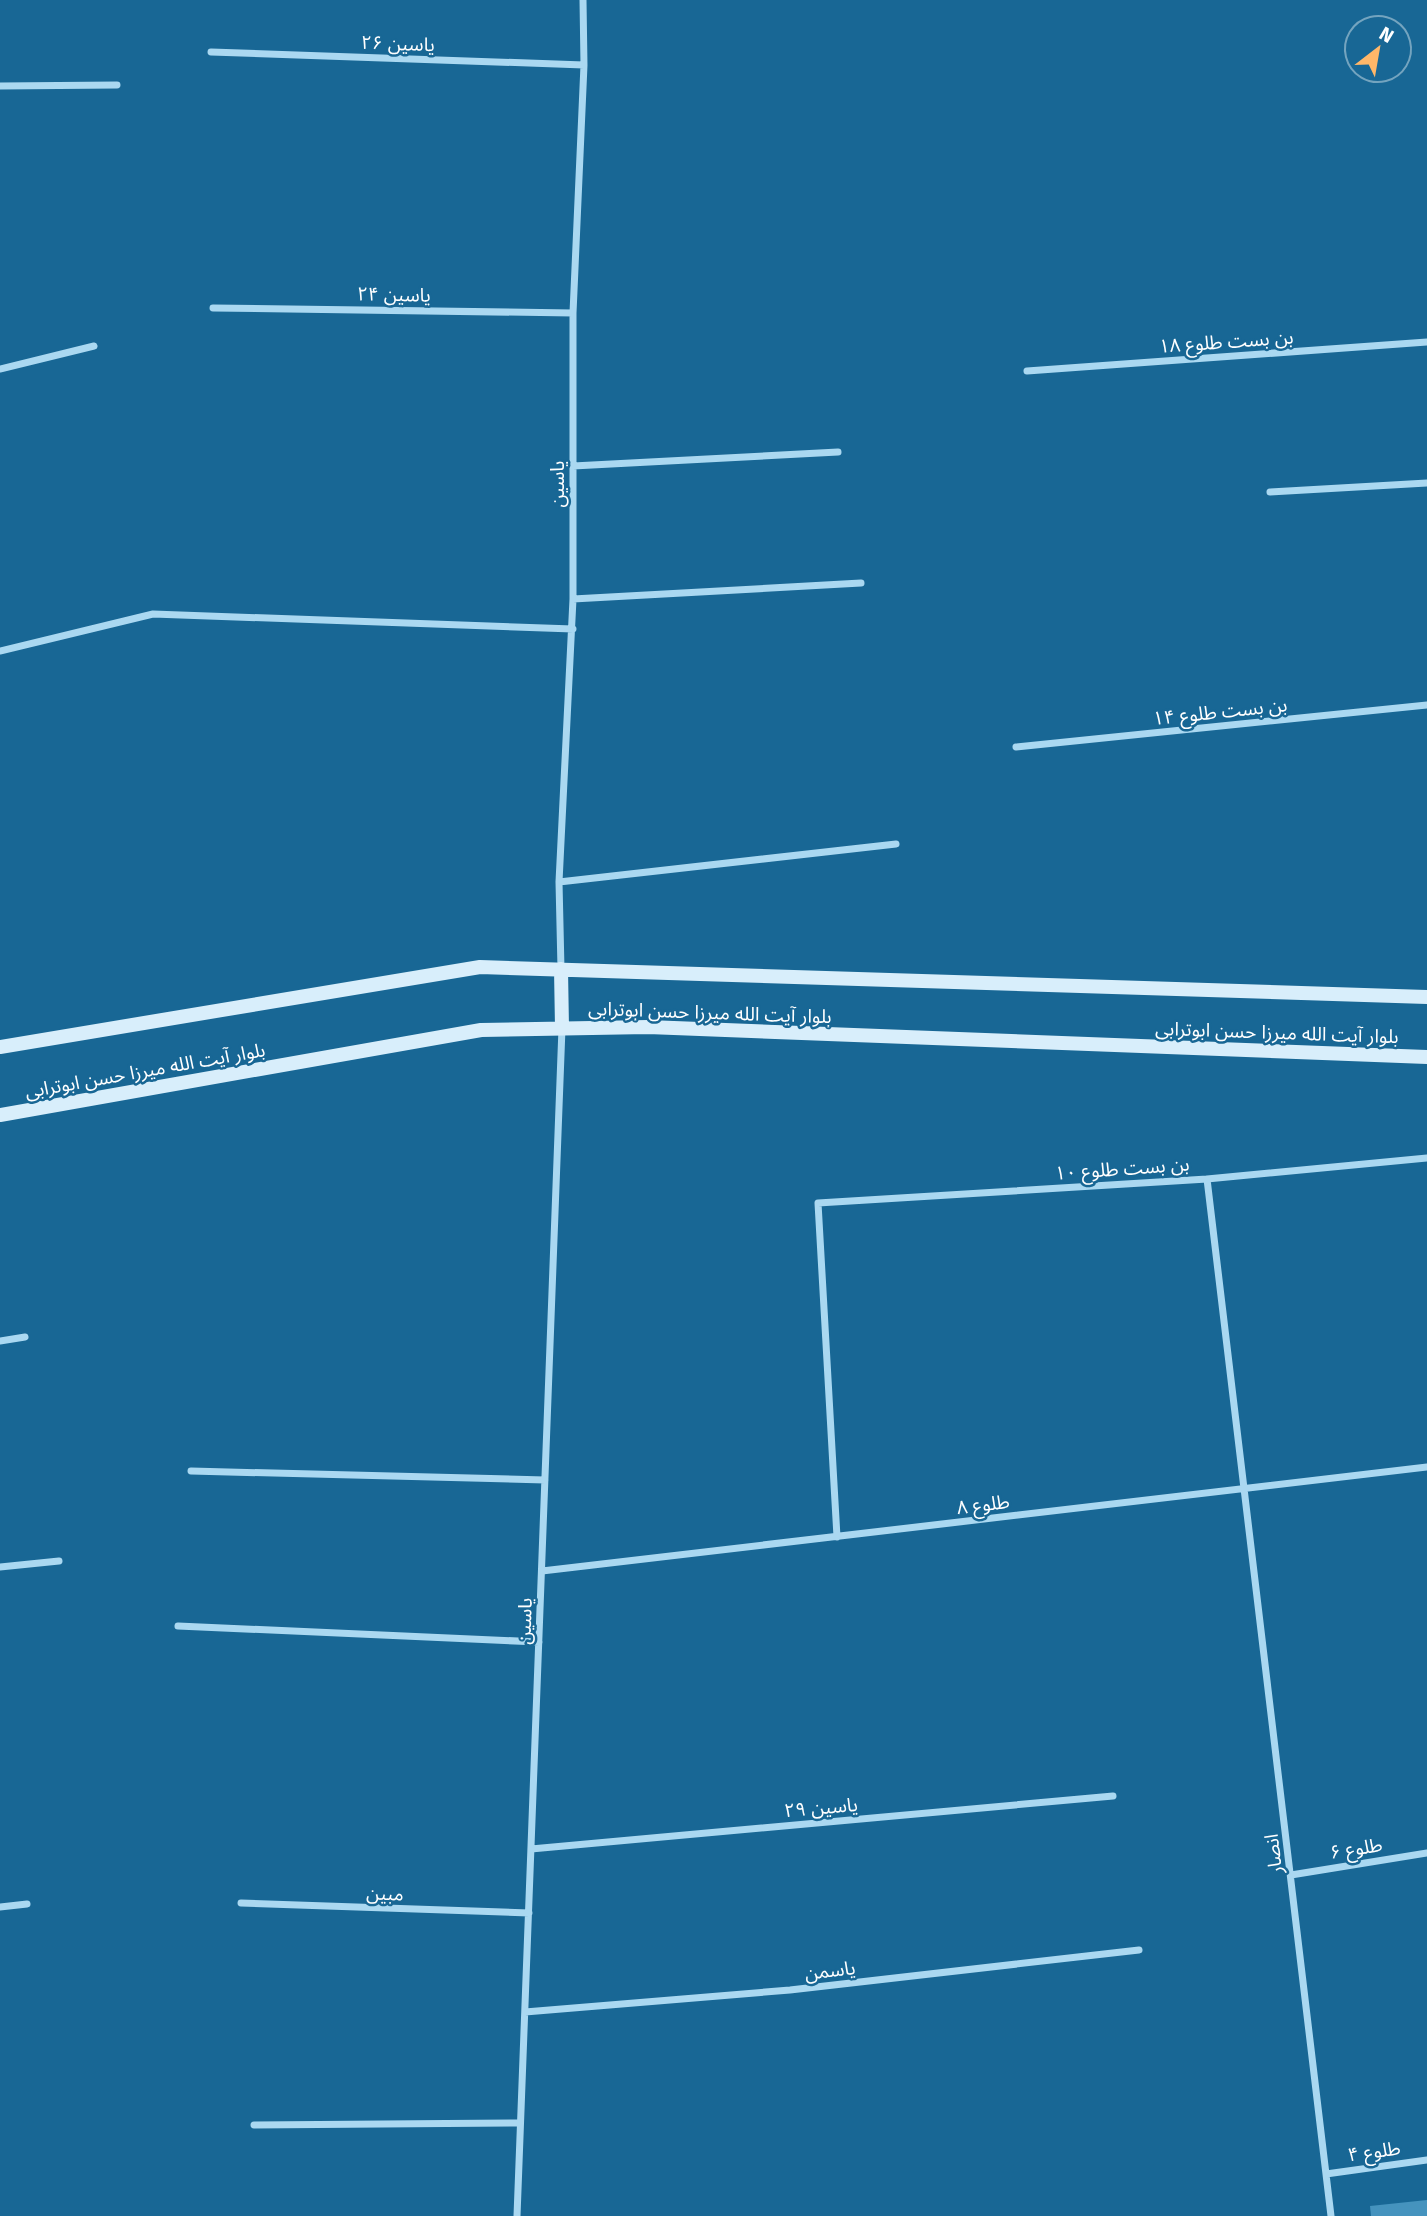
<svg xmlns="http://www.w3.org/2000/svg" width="1427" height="2216" viewBox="0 0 1427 2216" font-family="'Fira Sans','Noto Sans Arabic',sans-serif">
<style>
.building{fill:#4593be}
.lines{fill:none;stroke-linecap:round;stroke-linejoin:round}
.minor{stroke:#aad8f1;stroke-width:7}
.secondary{stroke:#d8eefb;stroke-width:14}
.labels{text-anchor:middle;stroke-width:5;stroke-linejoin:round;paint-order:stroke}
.street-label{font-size:19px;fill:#fff;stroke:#186795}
</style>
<rect width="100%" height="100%" fill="#186795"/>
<path class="building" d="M1427 2200V2216H1371L1370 2206Z"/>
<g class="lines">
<path class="minor" d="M211 52 584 65
M0 86 117 85
M213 308 573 313
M0 369 94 346
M1027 371 1427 342
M573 466 838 452
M1270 492 1427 483
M573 599 861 583
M0 651 153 614 573 629
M1016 747 1427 705
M559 882 896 844
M561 969 559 882 573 599V313L584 65 583 0
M1207 1179 1331 2216
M0 1341 25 1337
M191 1471 545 1480
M837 1537 818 1203 1207 1179 1427 1158
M0 1567 59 1561
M542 1571 1427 1467
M178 1626 539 1642
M531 1849 1113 1796
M1291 1875 1427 1853
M241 1903 529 1913
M0 1907 27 1904
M525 2012 790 1990 1139 1950
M254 2125 520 2123
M1326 2174 1427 2160
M517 2216 562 1028"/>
<path class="secondary" d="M561 969 562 1028
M0 1047 480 967 1427 997
M0 1115 481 1030 648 1027 1427 1057"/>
</g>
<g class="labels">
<g class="street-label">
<text transform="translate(398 43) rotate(2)" y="7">یاسین ۲۶</text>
<text transform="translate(394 294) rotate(1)" y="7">یاسین ۲۴</text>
<text transform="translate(1226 341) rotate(-4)" y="7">بن بست طلوع ۱۸</text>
<text transform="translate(557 484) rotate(-90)" y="7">یاسین</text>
<text transform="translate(1220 711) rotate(-6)" y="7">بن بست طلوع ۱۴</text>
<text transform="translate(710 1012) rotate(2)" y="7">بلوار آیت الله میرزا حسن ابوترابی</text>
<text transform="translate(1277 1032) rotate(2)" y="7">بلوار آیت الله میرزا حسن ابوترابی</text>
<text transform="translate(145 1070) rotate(-10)" y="7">بلوار آیت الله میرزا حسن ابوترابی</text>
<text transform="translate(1122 1168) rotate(-4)" y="7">بن بست طلوع ۱۰</text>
<text transform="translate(983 1504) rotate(-7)" y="7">طلوع ۸</text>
<text transform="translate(524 1621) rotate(-88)" y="7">یاسین</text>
<text transform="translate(821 1807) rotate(-5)" y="7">یاسین ۲۹</text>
<text transform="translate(1356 1848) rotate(-9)" y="7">طلوع ۶</text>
<text transform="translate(1273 1854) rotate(-97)" y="7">انصار</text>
<text transform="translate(385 1893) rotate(2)" y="7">مبین</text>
<text transform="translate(830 1970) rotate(-7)" y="7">یاسمن</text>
<text transform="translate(1374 2151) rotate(-8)" y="7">طلوع ۴</text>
</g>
</g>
<g transform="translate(1378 49) rotate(31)"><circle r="33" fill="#186795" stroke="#74a4bf" stroke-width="2"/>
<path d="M0-5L12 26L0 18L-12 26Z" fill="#ffb769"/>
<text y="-10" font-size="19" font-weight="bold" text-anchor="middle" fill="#ffffff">N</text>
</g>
</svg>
